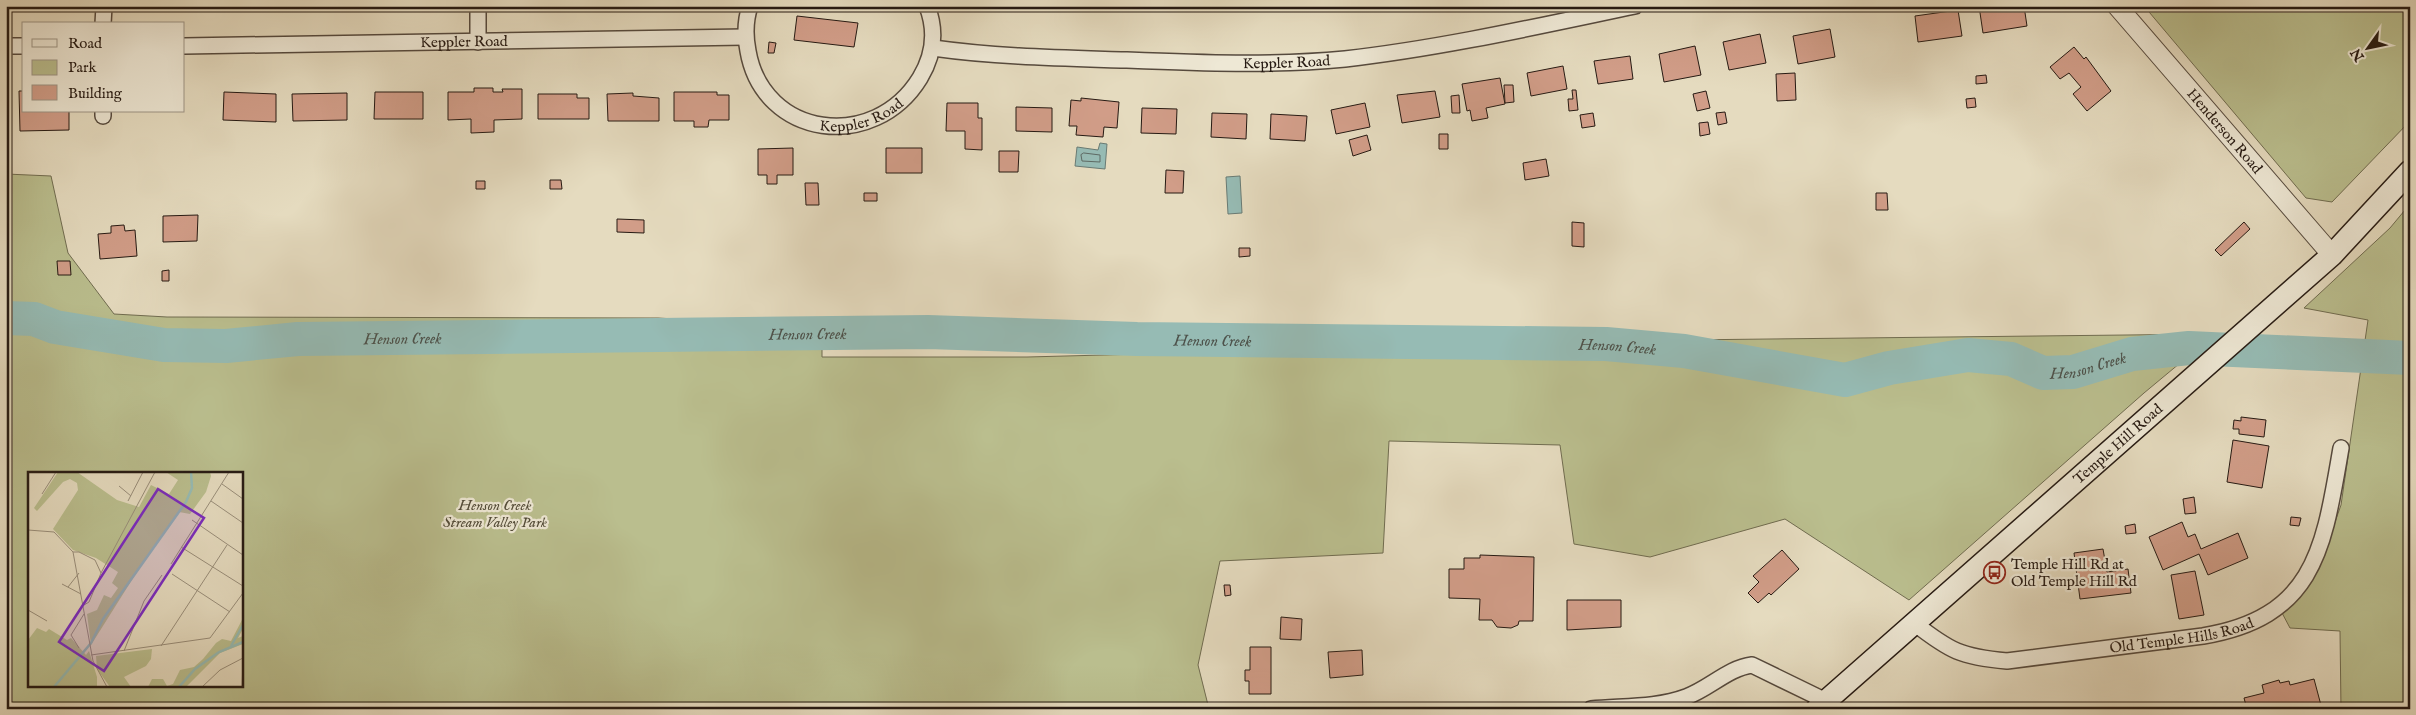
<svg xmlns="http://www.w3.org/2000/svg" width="2416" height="715" viewBox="0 0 2416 715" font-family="'IM FELL English',serif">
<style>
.green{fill:#babe8e;stroke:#706c50;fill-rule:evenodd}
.water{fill:#96bbb4;stroke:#697b74}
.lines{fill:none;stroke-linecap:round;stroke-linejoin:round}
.shore{stroke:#5e6a64;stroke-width:1}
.river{stroke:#96bbb4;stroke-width:34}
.building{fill:#d19d88;stroke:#261a13}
.minor-casing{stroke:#564a3e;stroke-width:18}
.tertiary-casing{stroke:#564a3e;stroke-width:21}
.secondary-casing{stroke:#261a13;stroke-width:24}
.minor{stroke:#eee8d5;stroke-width:15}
.tertiary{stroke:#eee8d5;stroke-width:19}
.secondary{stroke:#eee8d5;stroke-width:21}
.labels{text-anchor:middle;stroke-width:4.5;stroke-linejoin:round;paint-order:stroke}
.street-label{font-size:15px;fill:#261a13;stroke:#eee8d5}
.park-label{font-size:15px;font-style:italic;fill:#524b38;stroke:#eee8d5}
.poi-label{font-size:15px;fill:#261a13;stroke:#eee8d5;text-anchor:start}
.water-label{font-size:16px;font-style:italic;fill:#4d524b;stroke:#eee8d5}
.inset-river{fill:none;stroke:#96bbb4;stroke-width:2.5}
.inset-road{fill:none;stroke:#998e7a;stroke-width:1}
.view{fill:#7b2cbf;fill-opacity:0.15;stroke:#7b2cbf;stroke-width:2.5}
.inset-edge{fill:none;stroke:#261a13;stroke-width:2.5}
</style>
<rect width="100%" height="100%" fill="#e5dbbf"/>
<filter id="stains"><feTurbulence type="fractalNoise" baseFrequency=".004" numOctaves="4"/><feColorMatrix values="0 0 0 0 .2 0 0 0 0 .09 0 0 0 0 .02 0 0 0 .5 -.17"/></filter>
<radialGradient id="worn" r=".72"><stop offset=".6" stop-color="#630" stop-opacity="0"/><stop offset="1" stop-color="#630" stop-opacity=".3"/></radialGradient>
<path class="green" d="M2144 6H2410V121L2332 202 2306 198Z
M6 174 51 176 68 253 114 314 167 317 658 318 740 323 822 325V357H1027L1681 340 2215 334 2144 393 1909 600 1785 519 1650 557 1574 544 1560 445 1389 441 1383 553 1220 561 1198 665 1209 709H6ZM29 474H241V686H29Z
M2410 204V709H2341L2340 631 2290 628 2281 611 2329 539 2341 505 2368 320 2304 308 2390 228Z"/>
<path class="water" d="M1100 143 1107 144 1105 169 1075 166 1077 147 1098 150Z
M1240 176 1242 213 1228 214 1226 177Z"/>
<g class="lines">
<path class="shore" d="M1084 153 1100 155V162L1082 161 1081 155Z"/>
<path class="river" id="s1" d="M6 318 34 319 55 327 164 345 226 346 298 339 928 332 1137 339 1606 344 1684 351 1845 380 1889 368 1968 355 2011 359 2043 373 2073 372 2132 354 2189 348 2410 358"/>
</g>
<path class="building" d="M1979 6H2024L2027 26 1983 33Z
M1958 10 1962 36 1918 42 1915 16Z
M797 16 858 23 854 47 794 40Z
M1830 29 1835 57 1798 64 1793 36Z
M1760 34 1766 63 1729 70 1723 42Z
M769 42 776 43 774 53H768Z
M1695 46 1701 75 1664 82 1659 54Z
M2074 47 2084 59 2086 57 2111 91 2087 111 2073 94 2081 87 2069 73 2060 79 2050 67Z
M1630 56 1633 79 1598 84 1594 61Z
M1563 66 1567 89 1531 96 1527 73Z
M1795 73 1796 100 1777 101 1776 74Z
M1986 75 1987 83 1976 84V76Z
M1500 78 1505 104 1486 108 1488 118 1472 121 1470 110 1467 111 1462 84Z
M1504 85H1513L1514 102 1505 103Z
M474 88H493V92H503L502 89H522V119L494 120V132L471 133V119L448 120V92H474Z
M1572 90H1576L1578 110 1569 111 1568 99H1573Z
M19 91H24V111H69V130L20 131Z
M1435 91 1440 117 1402 123 1397 95Z
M1706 91 1710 108 1697 111 1693 94Z
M224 92 276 94V122L223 120Z
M375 92H423V119H374Z
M674 92H717V95H729V120H709L708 127H694V121H674Z
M347 93V120L293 121 292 94Z
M633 93V96L659 98V121H608L607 94Z
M538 94H577V98H589V119H538Z
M1459 95 1460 113H1452L1451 96Z
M1081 98 1119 102 1117 128 1104 127 1103 137 1076 135 1077 126H1069L1071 100 1081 101Z
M1975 98 1976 107 1967 108 1966 99Z
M947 103H978V118H982V150L965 149V131H946Z
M1365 103 1370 127 1336 134 1331 110Z
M1016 107 1052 108V132L1016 131Z
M1142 108 1177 109 1176 134 1141 133Z
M1725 112 1727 123 1718 125 1716 113Z
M1212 113 1247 114 1246 139 1211 137Z
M1593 113 1595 126 1582 128 1580 115Z
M1271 114 1307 116 1305 141 1270 139Z
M1708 122 1710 134 1700 136 1699 123Z
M1439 134H1448V149H1439Z
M1367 135 1371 150 1353 156 1349 140Z
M793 148V175H777V184H767V175H758V149Z
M886 148H922V173H886Z
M999 151H1019L1018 172H999Z
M1546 159 1549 176 1525 180 1523 163Z
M1166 170 1184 171 1183 193H1165Z
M550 180H561L562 189H550Z
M476 181H485V189H476Z
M805 183H818L819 205H806Z
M864 193H877V201H864Z
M1876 193H1887L1888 210H1876Z
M198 215 197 241 163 242V216Z
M617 219 644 220V233L617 232Z
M1572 222 1584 223V247L1572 246Z
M2244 222 2250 229 2221 256 2215 250Z
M124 225 125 231 135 230 137 256 100 259 98 234 111 233V226Z
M1239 248H1250V256L1239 257Z
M57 261H70L71 275H58Z
M169 270V281H162V271Z
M2241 417 2266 420 2264 437 2239 434V429H2233L2234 420 2241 421Z
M2233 440 2269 446 2262 488 2227 482Z
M2194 497 2196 513 2185 514 2183 499Z
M2291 517 2301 518 2299 526 2290 525Z
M2182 522 2188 537 2195 534 2201 549 2238 533 2248 558 2208 575 2199 554 2163 570 2149 537Z
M2135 524 2136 533 2126 534 2125 526Z
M2103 549 2107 572 2128 569 2131 593 2080 599 2074 553Z
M1782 550 1799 569 1771 595 1769 593 1758 603 1748 593 1759 582 1753 576Z
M1480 555 1534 557 1533 621H1519L1518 625 1511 628 1497 627 1492 620H1479L1480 599 1449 598V569H1464V558H1480Z
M2195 571 2204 615 2179 619 2171 575Z
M1224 585H1230L1231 595 1225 596Z
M1567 600H1621V627L1567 630Z
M1281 617 1302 619 1301 640 1280 639Z
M1250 647H1271V694H1249V681H1245V670H1250Z
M1362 650 1363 675 1330 678 1328 652Z
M2314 679 2322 709H2298L2297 705 2292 707V709H2247L2244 698 2264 693 2262 685 2279 680 2280 683 2289 681 2290 685Z"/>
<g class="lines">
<defs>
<g id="minor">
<path d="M478 6V42"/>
<path id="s2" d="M750 6C745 21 745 36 748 51 763 138 874 153 920 78 934 55 937 32 927 6"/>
<path d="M103 24 104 6"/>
<path d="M6 46H24"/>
<path id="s3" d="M184 46 745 37"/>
<path id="s4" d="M933 48C997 57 1060 58 1125 60 1199 63 1271 66 1345 59 1442 48 1539 26 1635 6"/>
<path d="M103 111V116"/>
<path id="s5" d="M1914 623C1950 651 1961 657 2007 661L2203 636C2317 617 2324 545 2341 448"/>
<path d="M1591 709C1622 706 1657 708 1686 697 1709 689 1728 668 1752 665L1826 701"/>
</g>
<g id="tertiary">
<path id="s6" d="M2117 6 2332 255"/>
</g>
<g id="secondary">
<path id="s7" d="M1817 709 2332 255 2410 171"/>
</g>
</defs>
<use href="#minor" class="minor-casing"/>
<use href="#tertiary" class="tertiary-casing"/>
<use href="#secondary" class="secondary-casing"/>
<use href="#minor" class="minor"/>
<use href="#tertiary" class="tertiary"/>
<use href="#secondary" class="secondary"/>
</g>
<defs>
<symbol id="bus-ring" viewBox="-11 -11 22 22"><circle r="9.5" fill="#eee8d5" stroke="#8f2418" stroke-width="1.5"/><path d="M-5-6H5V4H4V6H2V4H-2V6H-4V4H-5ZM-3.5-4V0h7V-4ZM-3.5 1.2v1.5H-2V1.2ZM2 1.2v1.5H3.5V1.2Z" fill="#8f2418"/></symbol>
</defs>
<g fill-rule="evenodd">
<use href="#bus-ring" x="1982" y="560" width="25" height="25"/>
</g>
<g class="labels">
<g class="street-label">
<text dy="5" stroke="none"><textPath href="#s3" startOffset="280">Keppler Road</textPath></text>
<text dy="5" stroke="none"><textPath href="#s4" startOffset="354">Keppler Road</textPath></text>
<text dy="5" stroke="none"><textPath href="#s2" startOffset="199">Keppler Road</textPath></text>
<text dy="5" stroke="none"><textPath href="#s6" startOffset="165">Henderson Road</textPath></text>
<text dy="5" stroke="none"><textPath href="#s7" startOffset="401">Temple Hill Road</textPath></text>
<text dy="5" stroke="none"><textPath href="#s5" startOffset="279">Old Temple Hills Road</textPath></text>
</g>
<g class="park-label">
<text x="495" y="510">Henson Creek<tspan x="495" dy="17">Stream Valley Park</tspan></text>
</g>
<g class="poi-label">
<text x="2011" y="569">Temple Hill Rd at<tspan x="2011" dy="17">Old Temple Hill Rd</tspan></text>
</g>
<g class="water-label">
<text dy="6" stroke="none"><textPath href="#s1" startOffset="805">Henson Creek</textPath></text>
<text dy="6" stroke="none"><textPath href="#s1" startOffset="400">Henson Creek</textPath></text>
<text dy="6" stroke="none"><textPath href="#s1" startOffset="1210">Henson Creek</textPath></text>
<text dy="6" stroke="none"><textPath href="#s1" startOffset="1615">Henson Creek</textPath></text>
<text dy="6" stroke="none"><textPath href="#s1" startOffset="2095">Henson Creek</textPath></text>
</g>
</g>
<g transform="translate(28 472)">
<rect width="215" height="215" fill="#e5dbbf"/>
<path d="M30 0H49L89 28 111 35 123 13 141 22 150 8 138 0H182L183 4 178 20 162 42 151 40 119 84 63 173 59 142 69 138 76 123 83 126 90 116 84 111 90 100 68 86 45 78 25 57 50 18 49 11 42 7 35 10 9 39 6 36ZM215 146V157L210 166 215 164V172L192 181 158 215H120L124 207H135L139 214 145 212 152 198 166 195 175 187 188 171 194 167 203 169ZM9 156 18 160 21 157 39 168 43 166 58 183 61 179 69 205V215H0V168ZM124 177 123 187 118 194 96 205 103 215H82L69 197 68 184Z" fill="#babe8e"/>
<path class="inset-river" d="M203 174 215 153M26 215 63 171 75 147 158 30 164 16 163 0M151 215 167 197 191 180 215 170"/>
<path class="inset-road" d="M194 12 215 27M91 14 103 24M14 22 28 0M100 29 115 0M183 29 215 51M164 48 215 83M0 58 26 60 45 80 65 189 79 215M153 75 215 114M45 80H51L67 88 73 101 61 130 56 133M143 92 201 0M73 101 127 0M144 102 202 140M34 112 53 122M40 115 51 101M0 138 19 149M133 174 199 73M51 176 43 163 56 142M96 179 116 129 134 103M63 183 182 166 215 121M174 215 192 198 215 186M214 215 215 189"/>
<path class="view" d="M130 17 176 46 76 199 31 170Z"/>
<rect width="215" height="215" class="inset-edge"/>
</g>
<rect width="2416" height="715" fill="none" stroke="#e5dbbf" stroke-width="25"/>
<rect x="8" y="8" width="2401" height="700" fill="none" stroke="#261a13" stroke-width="2.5"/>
<rect x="12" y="12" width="2391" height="690" fill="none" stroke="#261a13"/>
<rect x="22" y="22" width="162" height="90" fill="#eee8d5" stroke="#9e9687"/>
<rect x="32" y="39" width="25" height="8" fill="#eee8d5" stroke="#9e9687"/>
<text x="68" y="48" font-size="15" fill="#261a13">Road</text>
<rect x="32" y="60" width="25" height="15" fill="#babe8e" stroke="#9e9687"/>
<text x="68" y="72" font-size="15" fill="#261a13">Park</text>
<rect x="32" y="85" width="25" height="15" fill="#d19d88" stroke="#9e9687"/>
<text x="68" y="98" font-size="15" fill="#261a13">Building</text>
<g transform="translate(2368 48) rotate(237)" stroke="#eee8d5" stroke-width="4" paint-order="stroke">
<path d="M0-4L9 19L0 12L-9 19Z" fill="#261a13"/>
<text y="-8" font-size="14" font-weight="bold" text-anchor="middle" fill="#261a13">N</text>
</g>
<rect width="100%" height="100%" filter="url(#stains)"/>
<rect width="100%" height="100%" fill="url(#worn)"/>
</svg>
